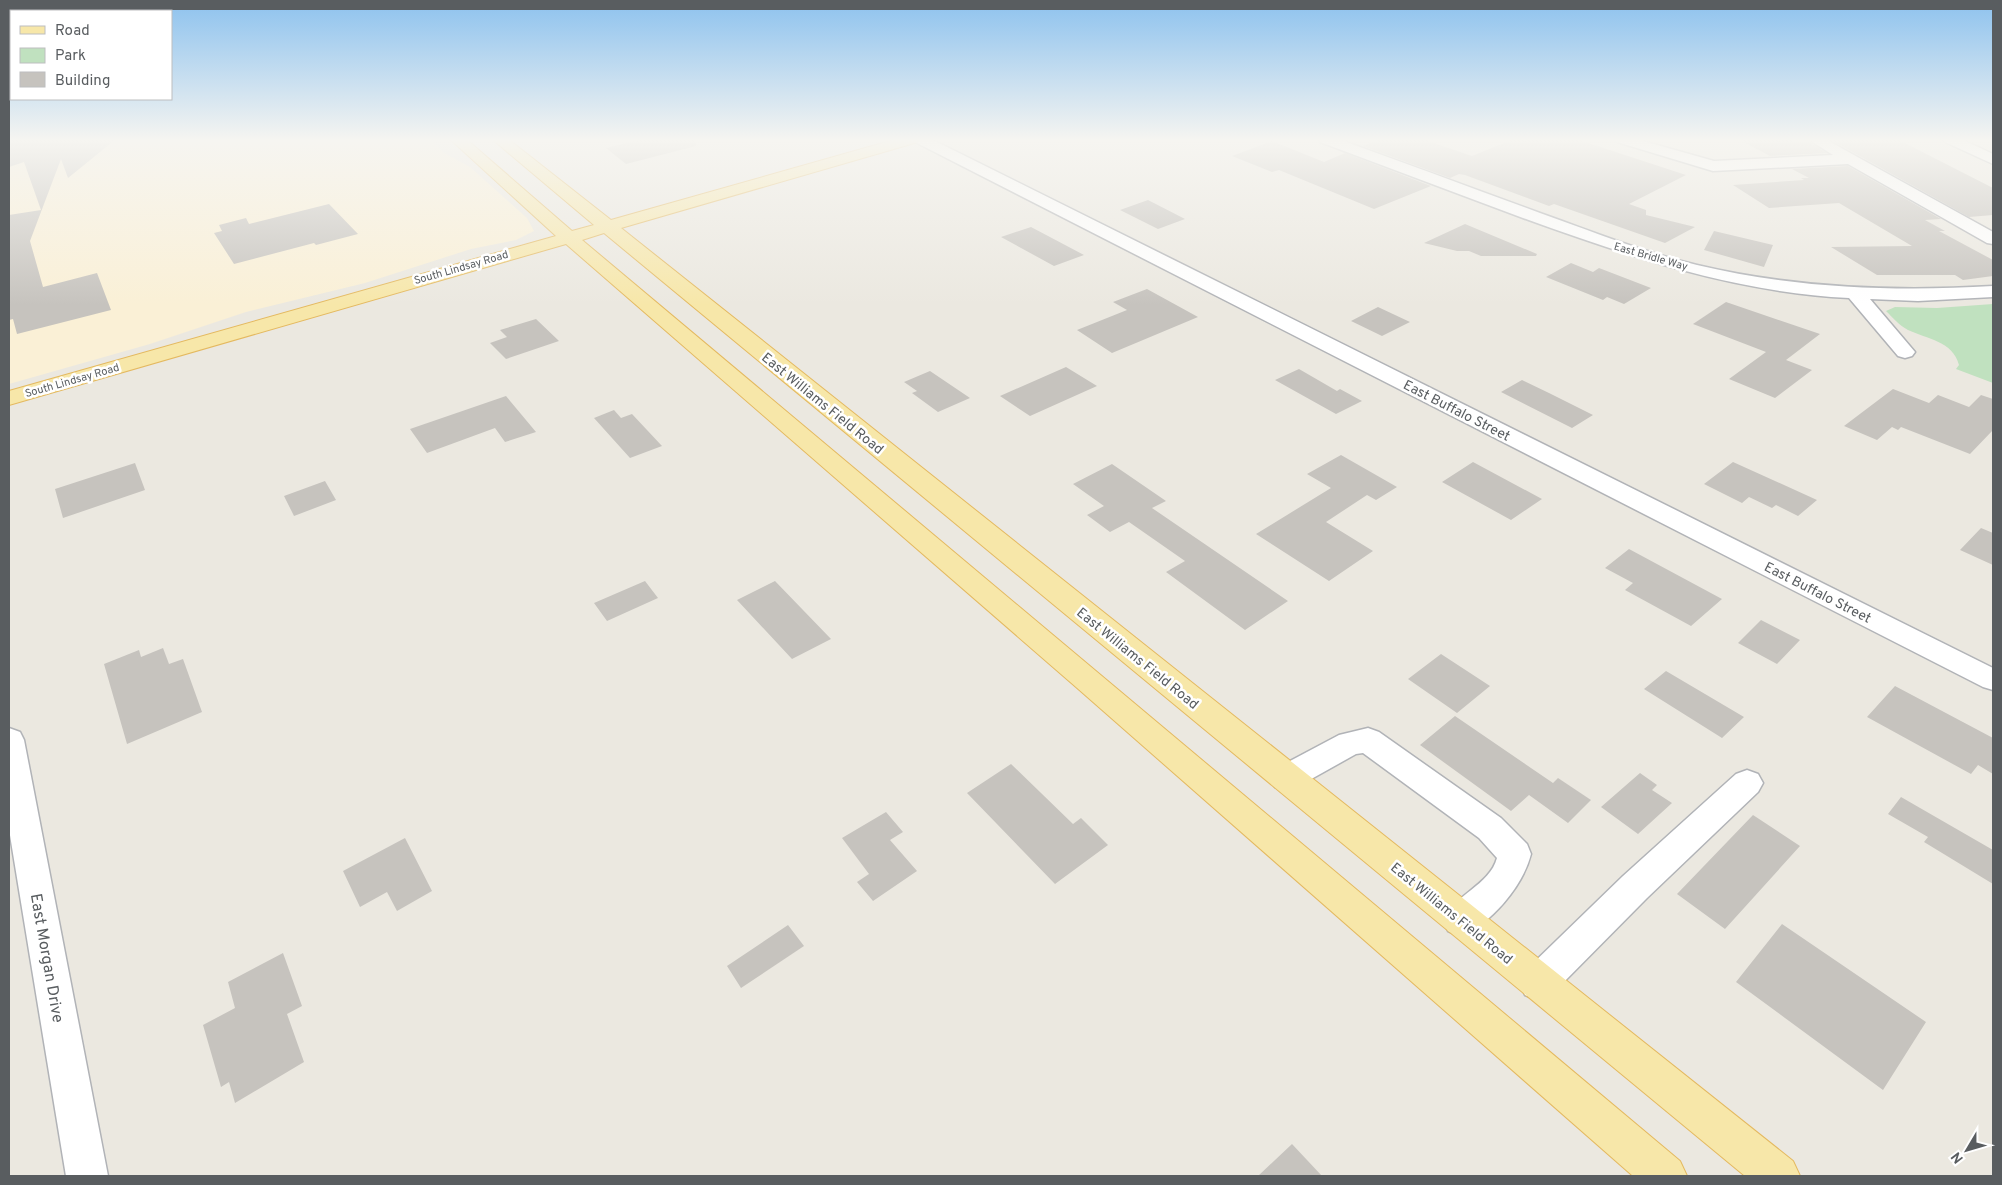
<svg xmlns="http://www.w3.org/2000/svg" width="2002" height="1185" viewBox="0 0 2002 1185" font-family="Overpass,sans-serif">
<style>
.commercial{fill:#faf0d6}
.green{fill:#c0e1bf}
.building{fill:#c6c3be}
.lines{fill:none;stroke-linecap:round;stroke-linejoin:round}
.minor-casing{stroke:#b1b3b7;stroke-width:3}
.major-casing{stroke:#e4b960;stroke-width:2}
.minor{fill:#fff;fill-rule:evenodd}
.major{fill:#f7e7a9;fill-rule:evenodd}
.labels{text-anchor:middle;stroke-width:5;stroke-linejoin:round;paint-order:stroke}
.far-street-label{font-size:11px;fill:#595d60;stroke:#fff}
.street-label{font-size:14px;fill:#595d60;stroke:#fff}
.near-street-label{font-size:16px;fill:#595d60;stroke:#fff}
</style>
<rect width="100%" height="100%" fill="#ebe8e0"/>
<path class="commercial" d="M9 139H429L444 153 470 167 527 218 534 231 516 240 471 249 365 283 246 312 150 344 9 384Z"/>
<path class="green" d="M1993 304V383L1956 369 1959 365C1953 341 1927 339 1908 330 1899 325 1893 318 1886 311L1895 307 1937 308Z"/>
<path class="building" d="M9 139H116L68 178 61 159 30 241 43 287 97 273 111 310 17 334 13 319 9 320V215L41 210 24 162 9 167Z
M643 139H695L696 146 626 164 606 148Z
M1383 139H1422L1472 156 1514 139H1576L1686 175 1629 204 1646 210V215L1695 227 1665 243 1554 204 1549 206 1465 175 1459 174 1450 178 1363 146Z
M1738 139H1787L1796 143 1809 142 1827 153 1770 156Z
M1851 139H1897L1993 188V215L1969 217 1831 140Z
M1272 141 1324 162 1345 153 1431 186 1374 209 1279 170 1272 172 1232 156Z
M1848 166 1941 219 1925 220 1945 231H1939L1993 260V276L1963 280 1955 275H1877L1831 247 1912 246 1839 203 1769 208 1733 185 1804 180 1801 178H1809L1792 169Z
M1148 200 1185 219 1158 229 1120 210Z
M329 204 358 234 316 245 314 243 234 264 214 233 222 231 219 225 246 218 249 224Z
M1465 224 1537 254 1536 256H1481L1469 251H1457L1424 243Z
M1031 227 1084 255 1054 266 1001 237Z
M1714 231 1773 245 1764 267 1704 250Z
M1571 263 1593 272 1599 268 1651 288 1624 304 1607 297 1603 300 1546 277Z
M1147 289 1198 317 1112 353 1077 330 1127 310 1113 302Z
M1726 302 1820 334 1786 360 1812 370 1775 398 1729 379 1766 352 1693 324Z
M1378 307 1410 322 1382 336 1351 321Z
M536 319 559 341 506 359 490 343 507 337 500 330Z
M1066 367 1097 386 1030 416 1000 396Z
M1299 369 1337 391 1340 389 1362 401 1336 414 1275 380Z
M930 371 970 398 938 412 912 393 917 391 904 382Z
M1522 380 1549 393 1593 415 1572 428 1501 392Z
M1893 389 1929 403 1938 395 1969 407 1981 395 1993 399V430L1970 454 1901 427 1898 430 1892 427 1877 440 1844 426Z
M506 396 536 432 505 442 495 428 427 453 410 429Z
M614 410 621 418 632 414 662 446 630 458 594 418Z
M1341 455 1397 487 1376 500 1367 495 1326 522 1373 551 1329 581 1256 534 1331 488 1307 474Z
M1473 462 1542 499 1511 520 1442 482Z
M1733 462 1817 500 1798 516 1776 505 1772 508 1749 497 1742 503 1704 484Z
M135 463 145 490 63 518 55 489Z
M1112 464 1166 501 1152 508 1288 601 1245 630 1166 572 1185 561 1129 522 1110 532 1087 515 1104 506 1073 484Z
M325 481 336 500 294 516 284 496Z
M1981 528 1993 533V565L1960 550Z
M1629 549 1722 599 1691 626 1625 590 1633 583 1605 568Z
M645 581 658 598 607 621 594 603Z
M775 581 831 639 792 659 737 600Z
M1761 620 1800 640 1777 664 1738 643Z
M163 648 169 664 183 659 202 712 127 744 104 664 139 650 141 657Z
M1441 654 1490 686 1457 713 1408 679Z
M1666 671 1744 717 1722 738 1644 689Z
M1895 686 1993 738V774L1978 765 1971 774 1867 717Z
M1455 716 1553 783 1558 778 1591 800 1568 823 1529 795 1511 811 1420 745Z
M1011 764 1073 824 1081 818 1108 845 1055 884 967 793Z
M1640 773 1657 785 1652 790 1672 803 1638 834 1601 807Z
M1901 797 1993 850V884L1924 842 1928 837 1888 814Z
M886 812 903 832 890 840 917 871 873 901 857 882 869 874 842 838Z
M1753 815 1800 846 1725 929 1677 894Z
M405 838 432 891 397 911 387 892 360 907 343 871Z
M1782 924 1926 1022 1883 1090 1736 982Z
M788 925 804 946 741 988 727 966Z
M283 953 302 1006 287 1014 304 1062 235 1103 229 1082 221 1087 203 1025 235 1008 228 982Z
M1292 1144 1322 1176H1258Z"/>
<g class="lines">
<defs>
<path id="minor" d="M913 139H931L1993 668V690L1983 687 915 142Z
M1318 139H1338C1405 163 1472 188 1540 213 1591 231 1643 252 1697 265 1794 288 1894 292 1993 286V297L1918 301 1870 299 1915 352 1912 356 1905 358 1898 356 1849 298C1733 292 1631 257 1523 218 1455 193 1388 167 1320 142Z
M1615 139H1636L1714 161 1833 155 1808 139H1825L1993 232V244L1987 243 1848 164 1713 171 1617 142Z
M1943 139H1961L1993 154V164L1945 142Z
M9 728 20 732 24 740 108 1176H66L9 829Z
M1368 728 1379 732 1501 818 1527 844 1531 854C1523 886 1491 924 1460 936L1448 931 1443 920C1454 895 1490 885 1497 858L1479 838 1363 753 1356 754 1297 787 1286 791 1275 787 1270 778 1275 769 1339 735Z
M1747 770 1758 774 1763 783 1758 792 1647 898 1551 995 1538 1000 1525 995 1520 983 1525 971 1623 876 1736 774Z"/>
<path id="major" d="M450 139H466L572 231 594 225 492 139H508L611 220 897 139H920L918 142 621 228 1793 1161 1800 1176H1745L604 233 582 240 1680 1161 1687 1176H1633L1076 687 566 244 9 405V391L556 236Z"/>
</defs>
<use href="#minor" class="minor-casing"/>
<use href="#major" class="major-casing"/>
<use href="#minor" class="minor"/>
<use href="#major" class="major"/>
</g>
<linearGradient id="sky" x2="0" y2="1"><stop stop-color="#8dc2ee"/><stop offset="0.46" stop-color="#f6f5f1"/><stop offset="1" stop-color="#f6f5f1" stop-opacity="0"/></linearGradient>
<rect width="2002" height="305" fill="url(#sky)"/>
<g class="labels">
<g class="far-street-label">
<text transform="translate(1651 256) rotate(16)" y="4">East Bridle Way</text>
<text transform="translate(461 267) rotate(-16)" y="4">South Lindsay Road</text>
<text transform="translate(72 380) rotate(-16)" y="4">South Lindsay Road</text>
</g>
<g class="street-label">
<text transform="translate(823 403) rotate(39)" y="5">East Williams Field Road</text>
<text transform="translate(1457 410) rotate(27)" y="5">East Buffalo Street</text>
<text transform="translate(1818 592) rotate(27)" y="5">East Buffalo Street</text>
<text transform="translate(1138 658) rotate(39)" y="5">East Williams Field Road</text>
<text transform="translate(1452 913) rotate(39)" y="5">East Williams Field Road</text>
</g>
<g class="near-street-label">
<text transform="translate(48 958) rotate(80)" y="6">East Morgan Drive</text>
</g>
</g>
<rect width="2002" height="1185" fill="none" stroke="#595d60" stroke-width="20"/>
<rect x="10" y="10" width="162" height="90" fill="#ffffff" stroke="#bdbebf"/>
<rect x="20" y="26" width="25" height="8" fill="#f7e7a9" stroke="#bdbebf"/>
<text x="55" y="35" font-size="15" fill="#595d60">Road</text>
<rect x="20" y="48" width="25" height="15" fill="#c0e1bf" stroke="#bdbebf"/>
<text x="55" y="60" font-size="15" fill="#595d60">Park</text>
<rect x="20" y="72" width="25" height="15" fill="#c6c3be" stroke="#bdbebf"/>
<text x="55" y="85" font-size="15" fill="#595d60">Building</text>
<g transform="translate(1967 1150) rotate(232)" stroke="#ffffff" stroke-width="4" paint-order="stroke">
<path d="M0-4L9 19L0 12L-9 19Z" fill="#595d60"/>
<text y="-8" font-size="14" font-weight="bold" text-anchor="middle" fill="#595d60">N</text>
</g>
</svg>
